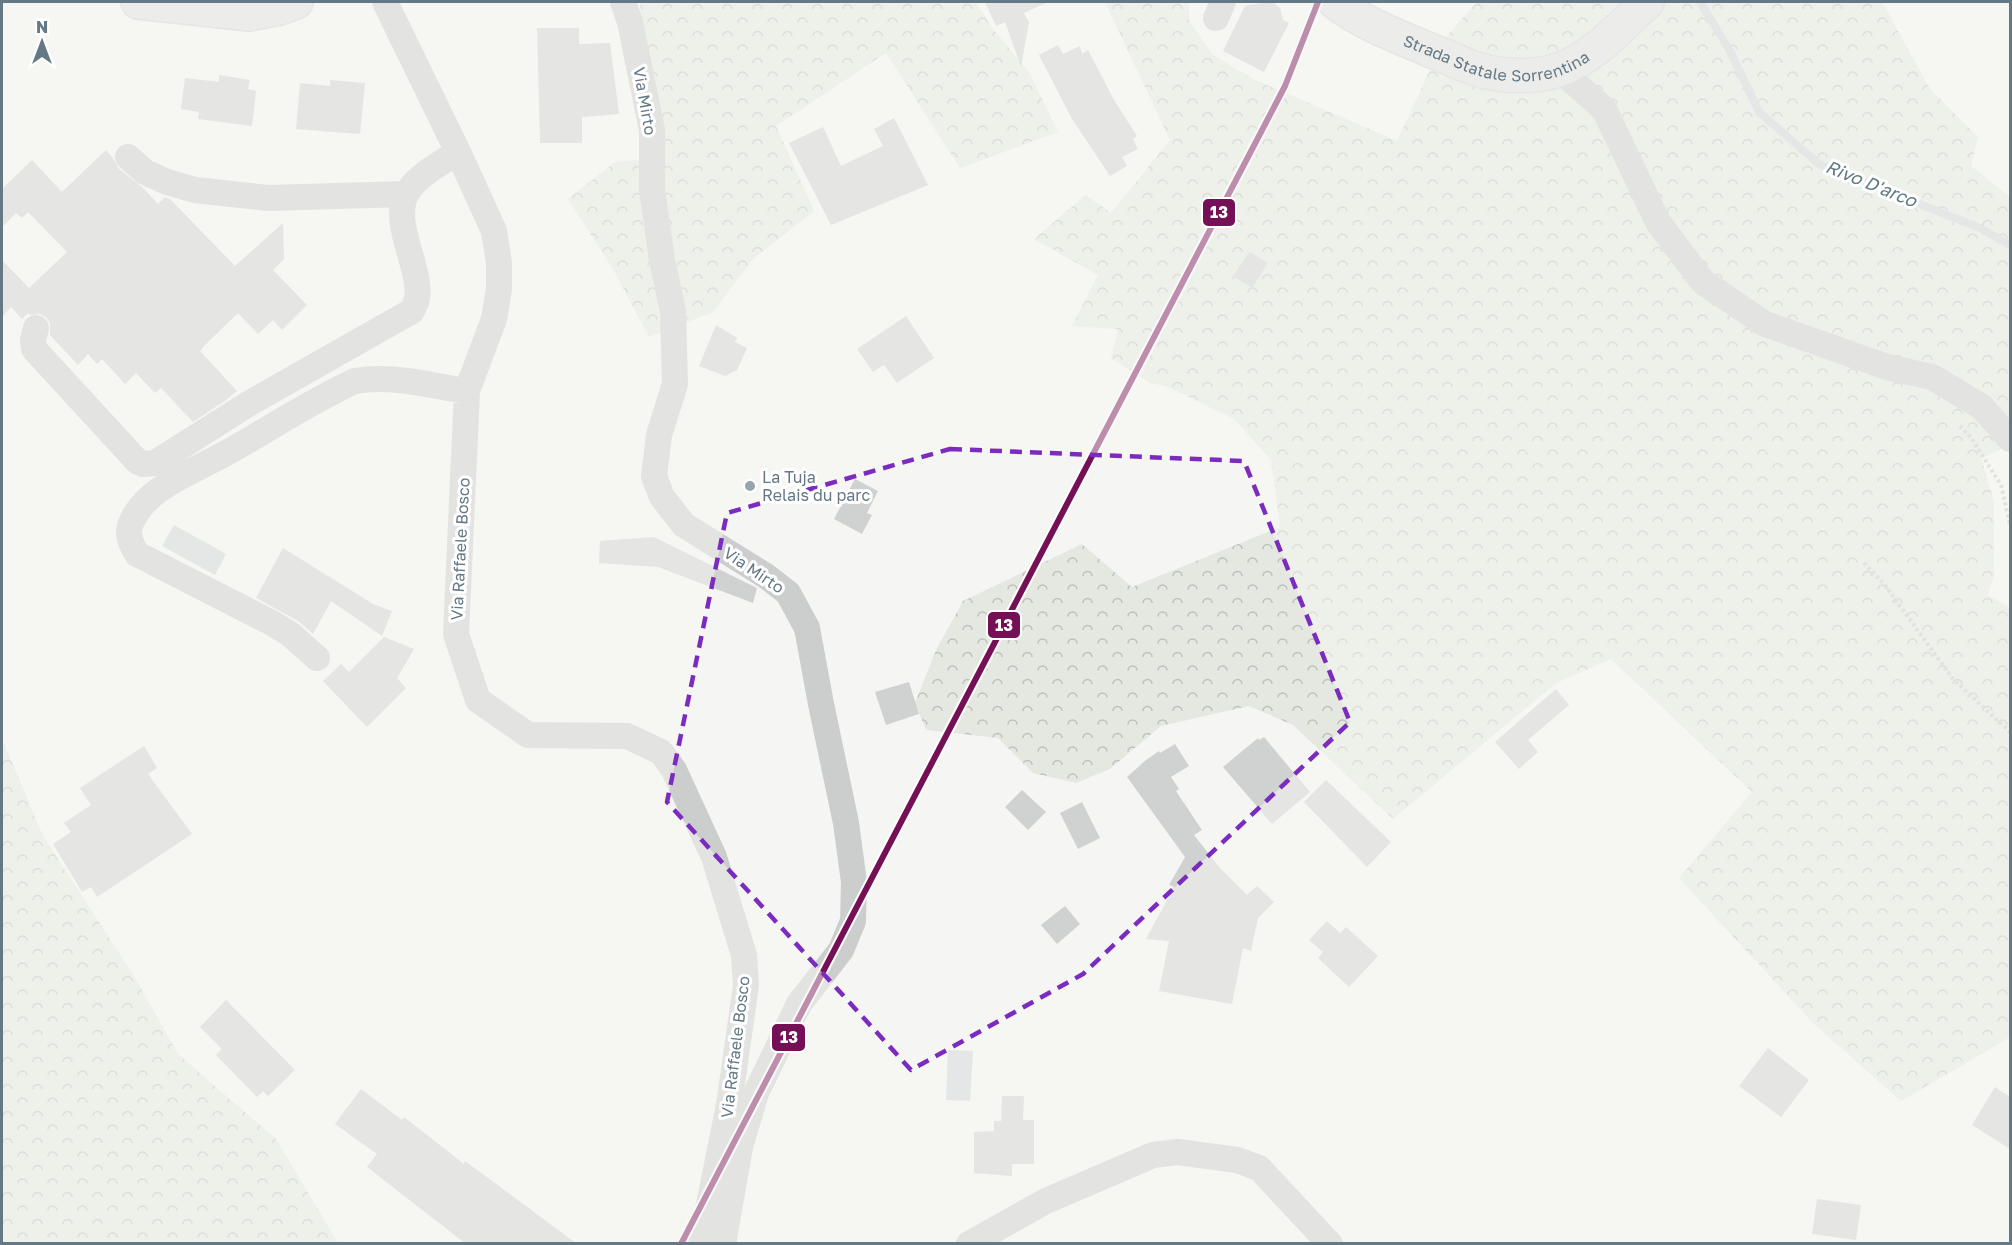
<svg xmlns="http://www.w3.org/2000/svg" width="2012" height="1245" viewBox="0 0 2012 1245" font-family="'Golos Text',sans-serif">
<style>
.forest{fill:url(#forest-crowns)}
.water{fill:#ced6d8}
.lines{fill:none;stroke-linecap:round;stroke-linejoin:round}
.stream{stroke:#ced6d8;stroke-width:8}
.building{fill:#d0d1d1}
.major-casing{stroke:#d2d3d2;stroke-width:36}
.path{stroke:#cacbcc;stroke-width:4;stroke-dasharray:3 3;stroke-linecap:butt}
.minor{stroke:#cccece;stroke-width:26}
.major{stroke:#e0e1e1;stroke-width:33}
.rail-1-casing{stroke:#fff;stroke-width:10}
.rail-1{stroke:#751056;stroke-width:6}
.marked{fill:none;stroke:#7b2cbf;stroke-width:4.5;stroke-dasharray:12 8;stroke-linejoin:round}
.poi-dot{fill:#97a4ac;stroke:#fff;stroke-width:2}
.labels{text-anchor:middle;stroke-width:6;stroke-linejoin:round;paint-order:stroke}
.street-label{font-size:16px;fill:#647885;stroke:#fff}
.poi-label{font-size:16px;fill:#647885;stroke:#fff;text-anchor:start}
.water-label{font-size:18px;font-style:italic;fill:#5f7a82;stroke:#fff}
.line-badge{stroke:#fff;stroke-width:2}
.badge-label{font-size:16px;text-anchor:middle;font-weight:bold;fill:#fff}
</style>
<defs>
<pattern id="forest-crowns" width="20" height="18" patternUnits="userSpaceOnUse" patternTransform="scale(1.5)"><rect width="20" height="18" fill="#e5e8e1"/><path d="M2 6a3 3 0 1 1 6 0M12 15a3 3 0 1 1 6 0" fill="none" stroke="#bdc1bc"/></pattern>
</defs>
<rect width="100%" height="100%" fill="#f5f5f3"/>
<path class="forest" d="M640 2H976L992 28 1029 72 1058 132 960 168 886 53 776 126 814 211 753 259 713 312 649 337 613 269 568 199 615 162 646 159Z
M1105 2H1189V21L1213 55 1253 79 1397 141 1445 38 1477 2H1882L1930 89 1978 137 1971 166 2010 197V445L1981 458 1994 501V575L1988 595 2010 608V1037L1901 1101 1814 1024 1679 878 1752 792 1611 659 1556 683 1393 819 1293 725 1249 706 1161 726 1110 769 1076 783 1033 773 998 738 926 730 915 703 936 650 963 601 1082 544 1132 587 1280 527 1271 460 1234 419 1166 386 1150 383 1111 358 1118 329 1072 326 1098 275 1034 239 1086 195 1111 213 1170 140Z
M2 739 43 836 134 976 178 1054 276 1139 338 1243H2Z"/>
<path class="water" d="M174 525 226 554 215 575 162 546Z
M948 1050 973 1051 970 1101 946 1100Z"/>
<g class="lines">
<path class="stream" d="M1700 2 1730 51 1759 112 1819 164 1980 228 2010 245"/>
</g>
<path class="building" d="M985 2H1048L1024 13 1029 22 1021 67 1005 22 996 26Z
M1267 2 1274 3 1280 8 1283 20 1289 23 1264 72 1223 51 1245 6Z
M537 28H579V44L610 43 619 114 582 117V143H540Z
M1058 45 1063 54 1080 46 1082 54 1088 50 1114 100 1137 136 1133 139 1138 149 1122 157 1127 166 1110 176 1072 119 1039 55Z
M219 75 250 80 248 89 256 91 252 126 198 119 199 112 181 109 185 78 219 82Z
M330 80 365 83 360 134 296 129 300 83 330 86Z
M894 118 928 185 831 225 789 143 823 127 841 166 883 146 874 129Z
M106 150 113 158 118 168 142 187 158 204 165 197 170 199 235 266 283 223 284 259 273 270 307 305 282 330 273 320 258 334 238 313 205 345 200 351 237 391 226 400 193 422 161 388 155 393 136 373 125 384 102 359 97 364 88 354 78 365 50 335V323L46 317 40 314 30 315 28 313 22 319 11 307 2 317V260L29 288 67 252 28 212 22 218 16 213 2 227V189L32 160 62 192Z
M1250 252 1268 263 1252 288 1233 276Z
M906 316 934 358 897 383 884 365 873 372 857 349Z
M716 325 737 338 735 342 747 348 737 370 725 376 699 366Z
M855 479 878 491 867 513 872 515 862 534 834 519Z
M654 537 757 588 753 603 658 567 599 563 600 541Z
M283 548 373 604 392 611 382 636 331 601 313 634 298 621 256 598Z
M384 637 414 649 397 678 406 688 367 727 323 681 341 664 349 672Z
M909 682 919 714 886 725 875 692Z
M1556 689 1569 705 1528 740 1538 752 1519 769 1495 742Z
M1264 737 1310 792 1272 824 1223 767 1258 738 1259 740Z
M1175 744 1189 766 1171 777 1179 789 1176 791 1202 830 1194 835 1220 868 1247 895 1257 886 1274 902 1258 918 1251 951 1243 948 1232 1004 1159 991 1169 941 1146 939 1174 887 1169 885 1185 857 1127 777 1146 760 1159 751 1160 753Z
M144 746 157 768 148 774 192 834 97 897 91 887 82 892 53 844 71 832 64 823 91 805 80 788Z
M1326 780 1391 842 1367 867 1304 802Z
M1022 790 1046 812 1028 830 1005 807Z
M1082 802 1100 838 1078 849 1060 813Z
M1065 906 1080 924 1057 944 1041 925Z
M1327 921 1340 933 1346 927 1378 956 1349 987 1318 958 1323 952 1309 940Z
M226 1000 295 1070 268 1096 263 1091 257 1097 216 1055 222 1049 200 1027Z
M1768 1048 1809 1080 1781 1117 1739 1086Z
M1995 1087 2010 1097V1149L1972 1125Z
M361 1089 402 1120 404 1117 464 1164 465 1161 577 1244H466L367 1167 377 1154 335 1124Z
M1002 1096H1024L1023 1120H1034V1164H1012V1176L974 1173V1132L994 1131V1121H1001Z
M1817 1199 1861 1205 1856 1240 1812 1234Z"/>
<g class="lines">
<defs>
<g id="major">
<path d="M138 2 249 14 280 8 296 2"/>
<path id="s1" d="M1335 2C1363 24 1404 39 1437 53 1451 58 1465 66 1480 70 1502 77 1539 78 1561 69 1595 56 1621 26 1647 2"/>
</g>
</defs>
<use href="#major" class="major-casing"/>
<path class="path" d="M1960 426 1972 439 2001 485 2010 525
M1864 563 1884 584 1953 679 2010 732"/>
<path class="minor" d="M385 2 458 152 494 231 499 263V289L494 319 467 391 456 634 478 700 528 735 627 736 661 752 674 770 714 857 744 955 746 985 729 1105 701 1244
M623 2 630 22 652 130V189L662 260 673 311 675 384 659 435 654 476 662 497 684 525 766 576 788 593 807 628 821 704 846 823 854 882 853 921 841 950 799 1004 756 1093 740 1147 723 1244
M1216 18 1223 2
M1560 70 1604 109 1658 222 1703 282 1765 324 1887 367 1932 377 1982 407 2010 439
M128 157 145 172 167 182 195 190 268 198 406 194
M36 328 33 340 34 349 137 461 143 464 155 463 250 403 412 311C414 307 416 303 417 298 422 268 390 222 407 193 417 175 442 163 458 152
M317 658 290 634 272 623 137 554C125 535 127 525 140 508 159 483 202 467 230 451 271 428 311 401 355 381 391 374 431 386 467 391
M969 1244 1046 1201 1153 1155 1178 1152 1237 1160 1259 1168 1330 1244"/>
<use href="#major" class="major"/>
<defs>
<path id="rail-1" d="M681 1244 1285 86 1318 2"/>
</defs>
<use href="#rail-1" class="rail-1-casing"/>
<use href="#rail-1" class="rail-1"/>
</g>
<path d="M0 0H2012V1245H0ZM950 449 1244 461 1350 722 1083 974 911 1070 667 802 727 513Z" fill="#f5f5f3" fill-opacity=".55" fill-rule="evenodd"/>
<path class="marked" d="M950 449 1244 461 1350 722 1083 974 911 1070 667 802 727 513Z"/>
<circle class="poi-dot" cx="750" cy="486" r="6"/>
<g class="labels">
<g class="street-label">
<text dy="6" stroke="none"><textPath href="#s1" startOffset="176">Strada Statale Sorrentina</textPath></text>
<text transform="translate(645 101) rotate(80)" y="6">Via Mirto</text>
<text transform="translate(460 549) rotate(-87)" y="6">Via Raffaele Bosco</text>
<text transform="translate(754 570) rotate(34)" y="6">Via Mirto</text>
<text transform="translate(735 1047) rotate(-83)" y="6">Via Raffaele Bosco</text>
</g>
<g class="poi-label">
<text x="762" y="483">La Tuja<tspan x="762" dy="18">Relais du parc</tspan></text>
</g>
<g class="water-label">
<text transform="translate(1871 184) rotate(22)" y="6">Rivo D'arco</text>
</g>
</g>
<g class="line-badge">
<rect x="1202" y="198" width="34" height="29" rx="6" fill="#751056"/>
<rect x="987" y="611" width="34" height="28" rx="6" fill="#751056"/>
<rect x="771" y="1023" width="35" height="29" rx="6" fill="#751056"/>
</g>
<g class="badge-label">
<text x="1219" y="218">13</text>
<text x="1004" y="631">13</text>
<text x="789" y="1043">13</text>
</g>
<rect width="2012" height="1245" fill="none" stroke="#647885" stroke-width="6"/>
<g transform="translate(42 42)" stroke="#ffffff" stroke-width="4.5" paint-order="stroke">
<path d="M0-4.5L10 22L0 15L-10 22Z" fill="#647885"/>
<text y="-9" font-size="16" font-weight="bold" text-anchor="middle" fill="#647885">N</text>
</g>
</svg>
